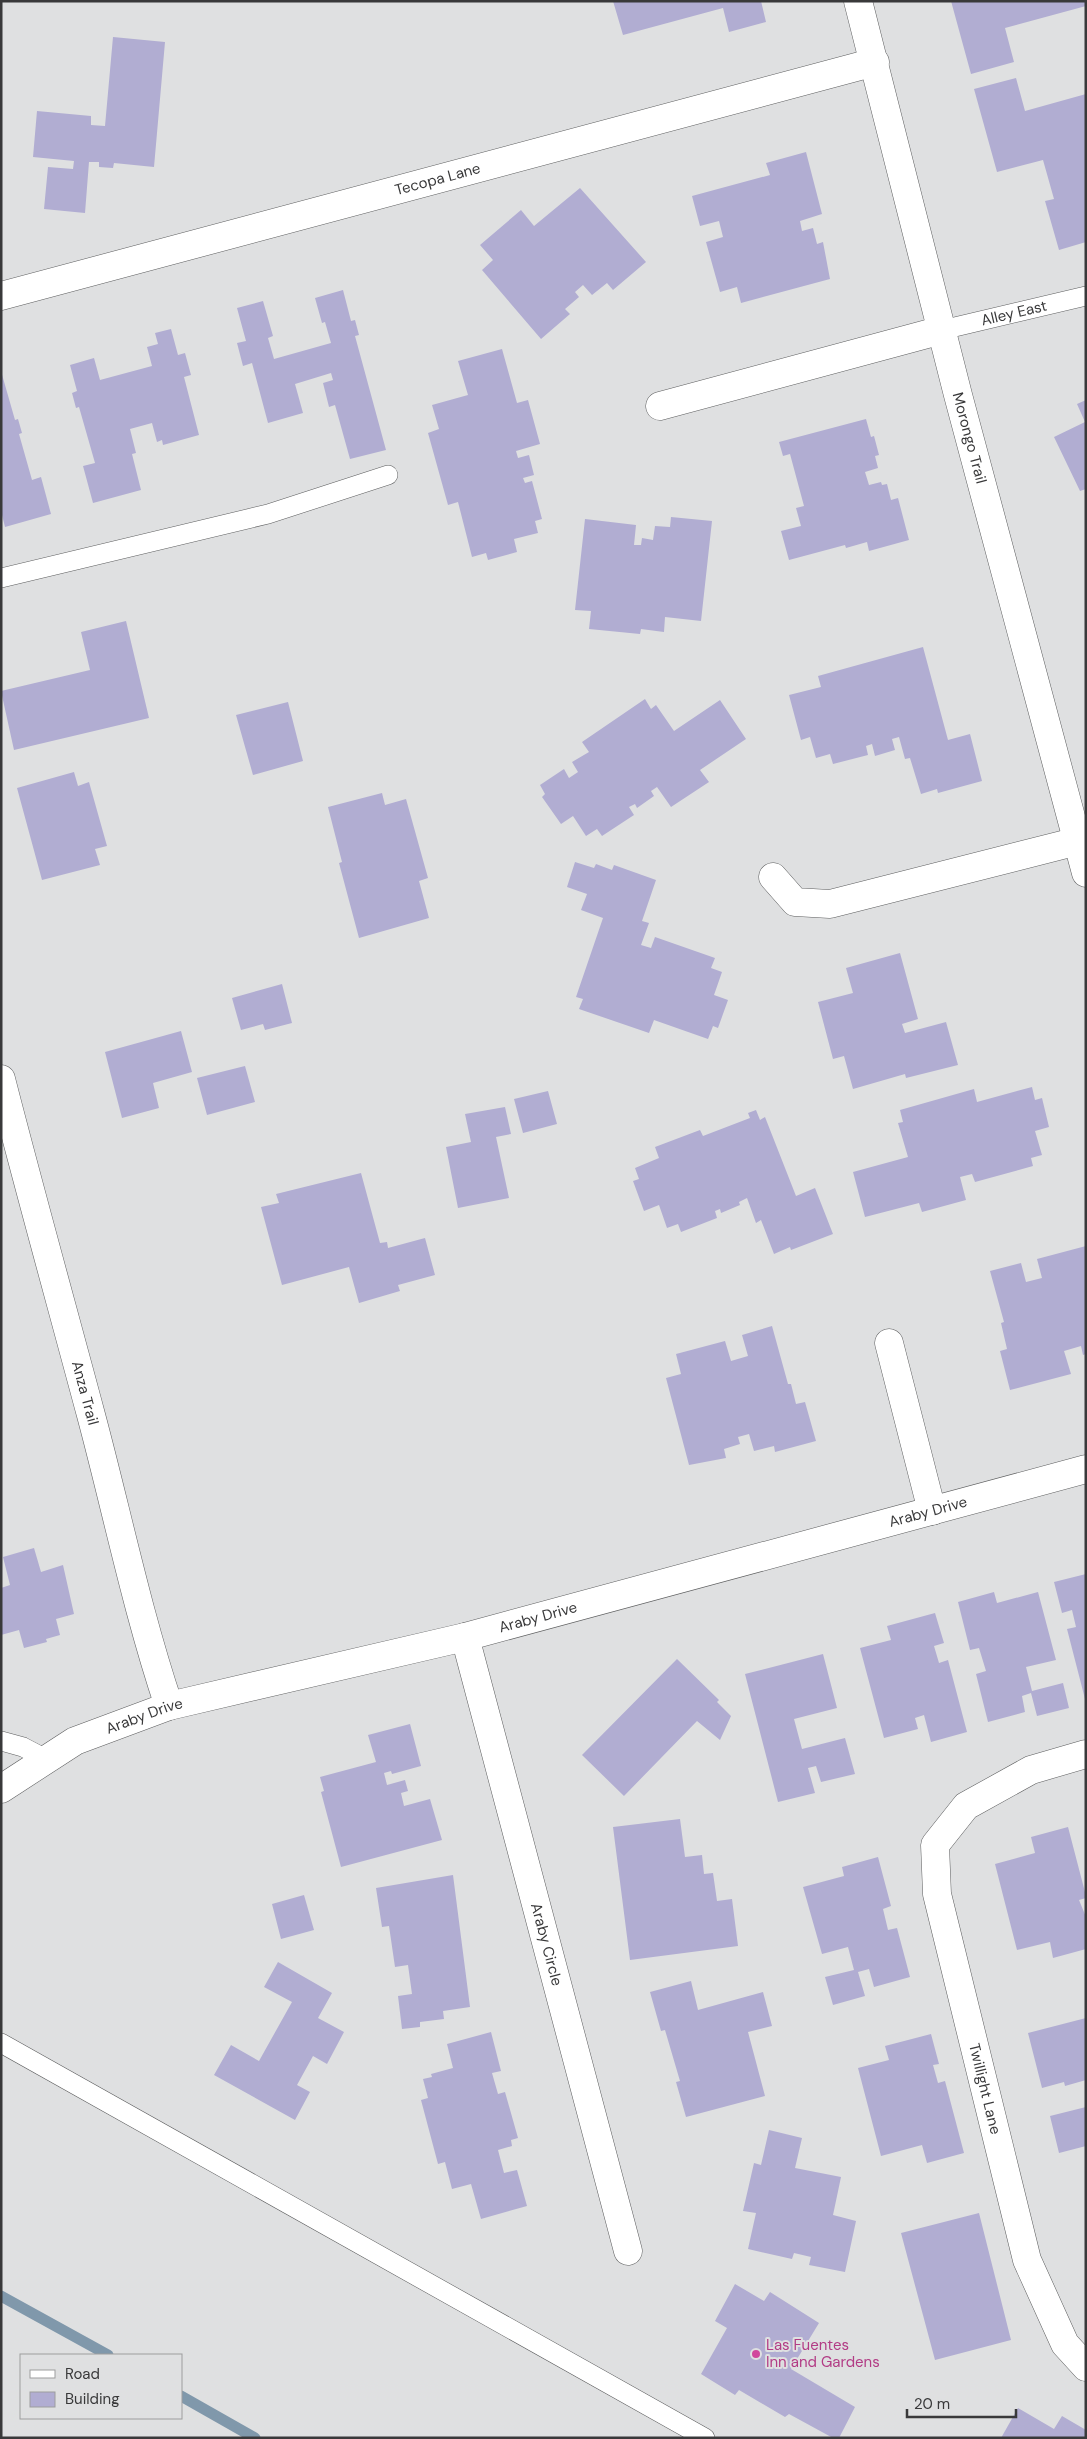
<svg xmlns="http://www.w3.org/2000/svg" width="1087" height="2439" viewBox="0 0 1087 2439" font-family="'DM Sans',sans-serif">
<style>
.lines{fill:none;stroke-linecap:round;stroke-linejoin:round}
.stream{stroke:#8098ab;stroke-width:11}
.building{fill:#b1add2}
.service-casing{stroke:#5d5e5f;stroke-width:20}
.minor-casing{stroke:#5d5e5f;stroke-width:29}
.service{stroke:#fff;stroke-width:19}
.minor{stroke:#fff;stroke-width:28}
.hotel-dot{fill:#d1479c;stroke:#dfe0e1;stroke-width:2}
.labels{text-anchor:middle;stroke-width:4;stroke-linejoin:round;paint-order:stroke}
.street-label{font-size:15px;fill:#39393a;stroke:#dfe0e1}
.hotel-label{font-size:15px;fill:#b23c85;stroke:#dfe0e1;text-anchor:start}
</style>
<rect width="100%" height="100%" fill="#dfe0e1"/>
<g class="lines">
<path class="stream" d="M1 2296 108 2355
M181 2396 255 2438"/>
</g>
<path class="building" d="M613 1H761L766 22 729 32 723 8 623 35Z
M951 1H1086V6L1005 28 1014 62 971 74Z
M113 37 165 42 154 167 114 163 113 168 99 167V162H89L85 213 44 209 48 167 73 169 74 161 33 157 37 111 91 116V125L105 126Z
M1016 78 1025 111 1086 94V242L1059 250 1045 201 1054 199 1043 160 997 172 974 89Z
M806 152 822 214 800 221 802 231 813 228 817 244 823 242 830 279 741 303 737 287 720 292 706 242 723 237 719 221 700 226 692 196 770 175 766 163Z
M580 188 646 262 613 290 607 283 592 295 583 285 575 292 579 297 565 309 570 314 541 339 482 270 493 260 480 245 521 210 534 226Z
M343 290 351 321 355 320 359 335 355 336 386 450 350 459 335 405 329 407 323 383 333 380 331 373 295 384 303 413 268 423 252 363 243 366 237 343 246 341 237 308 263 301 273 336 268 338 274 359 331 343 325 322 322 323 315 298Z
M171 329 178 355 185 353 191 375 184 377 199 435 163 445 162 440 157 442 152 423 130 429 136 453 132 454 141 490 93 503 83 466 95 463 79 407 76 408 72 393 77 391 70 365 94 358 100 380 152 366 147 347 158 344 155 333Z
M502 349 517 403 528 400 540 444 516 451 518 458 529 455 534 475 523 478 525 483 532 481 542 519 535 521 538 533 514 539 517 552 488 560 486 553 472 557 458 502 448 505 428 433 439 429 432 405 468 395 458 361Z
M1 371 15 420 18 419 22 433 19 434 32 480 41 477 51 514 5 527 1 511Z
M1086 400V489L1080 491 1054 437 1085 422 1077 404Z
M866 419 871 437 874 436 879 455 875 456 878 468 865 472 869 485 881 482 882 485 887 484 891 500 898 498 909 540 869 551 867 542 846 548 845 545 789 560 781 531 801 526 796 508 804 506 790 454 783 456 779 442Z
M671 517 712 521 701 621 665 617 664 632 641 629 640 634 589 629 591 611 575 610 585 519 636 525 634 545H641L642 538 653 540 655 526 670 527Z
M126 621 149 718 14 750 1 691 90 670 81 632Z
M923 647 948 740 970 734 982 781 938 793 937 789 921 794 910 758 905 759 899 737 892 739 895 750 875 756 872 744 866 746 868 755 833 764 830 754 816 758 810 737 801 740 789 695 821 687 818 676Z
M645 699 651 709 656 705 674 731 720 700 746 739 700 770 709 782 671 807 657 787 651 791 654 796 637 808 635 804 629 807 634 815 602 836 597 829 586 836 573 816 561 824 542 797 545 794 540 785 564 769 569 778 578 772 572 762 589 752 582 742Z
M288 702 303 761 253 775 236 715Z
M74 772 78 786 89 782 107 846 95 849 100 865 42 880 17 788Z
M382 793 385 805 406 799 428 878 419 881 429 918 359 938 339 863 342 862 328 807Z
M575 862 594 868 596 864 612 870 614 865 656 880 642 921 649 923 641 945 651 948 655 937 715 958 711 968 722 972 714 995 728 1000 718 1028 713 1026 708 1039 654 1020 649 1033 579 1009 583 999 576 997 603 918 581 910 587 894 567 887Z
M900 953 918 1019 902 1024 905 1033 946 1022 958 1065 906 1078 905 1074 853 1089 844 1056 833 1059 818 1002 853 993 846 968Z
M282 984 292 1023 265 1030 263 1024 241 1030 232 998Z
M181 1031 192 1072 153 1083 159 1108 122 1118 105 1052Z
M245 1066 255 1102 207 1115 197 1078Z
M1032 1087 1035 1100 1042 1098 1049 1127 1035 1131 1042 1155 1031 1158 1033 1166 975 1182 972 1174 960 1177 966 1200 922 1212 919 1203 865 1217 853 1172 908 1157 898 1123 903 1122 900 1110 974 1089 977 1102Z
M548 1091 557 1124 523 1133 514 1099Z
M505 1107 511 1134 496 1137 509 1198 458 1208 446 1147 471 1142 465 1114Z
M756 1110 760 1120 765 1117 796 1196 815 1188 833 1234 791 1250 790 1247 774 1254 761 1220 756 1223 747 1198 739 1202 740 1205 721 1213 720 1209 715 1211 717 1218 681 1232 678 1224 667 1228 659 1205 644 1211 633 1181 639 1179 635 1168 659 1158 655 1147 700 1130 703 1136 750 1118 748 1113Z
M361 1173 380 1243 387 1242 388 1248 425 1238 435 1275 398 1285 400 1291 359 1303 349 1267 282 1285 261 1207 279 1203 276 1194Z
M1086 1246V1354L1083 1355 1081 1346 1064 1351 1071 1374 1010 1390 1000 1351 1007 1349 1001 1323 1004 1322 990 1271 1021 1263 1026 1282 1042 1278 1037 1259Z
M772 1326 788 1384H791L796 1404 805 1402 816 1441 775 1452 774 1446 754 1451 749 1434 738 1437 740 1444 724 1449 726 1458 689 1465 666 1378 681 1374 676 1354 725 1341 731 1361 748 1356 742 1335Z
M34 1548 41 1572 63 1565 74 1614 56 1619 60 1635 46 1639 47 1642 24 1648 19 1630 1 1635V1588L10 1585 3 1557Z
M1086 1574V1699H1085L1067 1629 1076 1627 1072 1610 1062 1613 1054 1582Z
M994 1592 997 1603 1038 1592 1056 1660 1026 1667 1032 1691 1063 1683 1069 1708 1037 1716 1031 1693 1022 1696 1025 1712 988 1722 976 1674 986 1671 979 1648 970 1650 958 1602Z
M935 1613 944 1643 934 1646 939 1663 948 1660 967 1732 931 1742 924 1715 915 1718 918 1729 884 1738 860 1648 891 1640 887 1626Z
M823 1654 837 1708 794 1719 802 1749 845 1738 855 1774 821 1782 816 1766 808 1768 815 1793 778 1802 745 1674Z
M677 1659 719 1700 717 1702 731 1716 720 1740 697 1721 624 1796 582 1755Z
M410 1724 421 1766 392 1774 391 1771 384 1773 387 1785 405 1780 408 1791 401 1793 404 1806 430 1799 442 1840 341 1867 321 1792 324 1791 320 1777 376 1762 368 1735Z
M680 1819 685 1857 702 1855 704 1874 713 1873 717 1901 732 1899 738 1946 630 1960 613 1827Z
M1068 1827 1086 1896V1898L1079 1900 1086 1917V1949L1053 1958 1050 1942 1017 1950 995 1864 1035 1853 1031 1837Z
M878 1857 891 1906 883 1909 888 1930 897 1928 910 1977 874 1987 869 1969 858 1972 865 1996 833 2005 825 1977 854 1970 848 1947 822 1954 803 1887 844 1876 842 1867Z
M453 1875 470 2007 443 2011 444 2019 420 2022V2027L402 2029 398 1996 412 1994 408 1965 395 1967 389 1926 382 1927 376 1888Z
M304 1895 314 1930 281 1939 272 1904Z
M278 1962 332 1993 318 2018 344 2032 327 2064 313 2056 297 2085 310 2092 295 2120 214 2075 231 2045 259 2061 292 2002 264 1987Z
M691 1981 698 2010 763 1992 772 2026 748 2032 765 2096 686 2117 676 2082 680 2081 665 2030 661 2031 650 1992Z
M1086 2018V2080L1065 2086 1064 2082 1042 2088 1028 2033Z
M491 2032 501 2071 492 2073 498 2094 505 2092 518 2138 511 2140 512 2146 498 2150 504 2173 517 2170 527 2206 481 2219 471 2184 452 2189 445 2162 438 2164 421 2100 428 2098 423 2079 432 2077 431 2074 453 2068 447 2044Z
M931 2034 939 2064 933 2065 938 2083 945 2081 964 2153 927 2163 922 2145 881 2156 858 2068 889 2060 885 2046Z
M1086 2107V2146L1059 2153 1050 2116Z
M769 2130 802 2138 795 2168 841 2177 833 2215 856 2221 845 2272 809 2265 811 2257 794 2253 792 2259 748 2249 756 2213 743 2211 754 2163 761 2165Z
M979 2213 1011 2340 935 2360 901 2233Z
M735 2284 764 2301 770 2292 819 2323 791 2369 855 2407 839 2438H833L789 2414 785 2417 739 2390 735 2395 701 2374 727 2328 715 2321Z
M1018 2408 1054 2429 1062 2416 1086 2430V2438H1001Z"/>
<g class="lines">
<defs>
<g id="service">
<path id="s1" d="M942 330 1086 296"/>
<path d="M1 578 268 514 388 475"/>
<path d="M1 1741 23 1747 46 1759"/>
<path d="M1 2043 705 2438"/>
</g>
<g id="minor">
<path id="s2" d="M858 1 958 395 1086 873"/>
<path id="s3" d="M1 296 875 62"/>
<path d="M660 406 942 330"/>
<path d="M773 877 795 902 830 904 1078 841"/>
<path id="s4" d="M1 1079C30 1192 61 1303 91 1415 117 1512 137 1611 169 1706"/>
<path d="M889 1343 932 1511"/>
<path id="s5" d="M465 1637 628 2251"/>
<path id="s6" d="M1086 1754 1031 1770 966 1806 935 1845 937 1894 1027 2260 1065 2344 1086 2367"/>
<path id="s7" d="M1 1789 75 1741 169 1706 465 1637 1086 1469"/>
</g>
</defs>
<use href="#service" class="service-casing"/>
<use href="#minor" class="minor-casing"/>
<use href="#service" class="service"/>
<use href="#minor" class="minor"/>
</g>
<circle class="hotel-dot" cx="756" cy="2354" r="5"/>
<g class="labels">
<g class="street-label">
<text dy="5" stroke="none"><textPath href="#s3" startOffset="452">Tecopa Lane</textPath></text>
<text dy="5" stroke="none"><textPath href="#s1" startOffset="74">Alley East</textPath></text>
<text dy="5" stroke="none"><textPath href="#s2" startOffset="451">Morongo Trail</textPath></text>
<text dy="5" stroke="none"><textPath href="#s4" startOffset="325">Anza Trail</textPath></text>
<text dy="5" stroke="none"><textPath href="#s7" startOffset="972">Araby Drive</textPath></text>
<text dy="5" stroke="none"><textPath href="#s7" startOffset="568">Araby Drive</textPath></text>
<text dy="5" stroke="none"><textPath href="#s7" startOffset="162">Araby Drive</textPath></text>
<text dy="5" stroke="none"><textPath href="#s5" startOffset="318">Araby Circle</textPath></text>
<text dy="5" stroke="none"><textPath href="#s6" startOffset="431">Twillight Lane</textPath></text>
</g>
<g class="hotel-label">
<text x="766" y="2350">Las Fuentes<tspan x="766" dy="17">Inn and Gardens</tspan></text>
</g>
</g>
<rect width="1087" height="2439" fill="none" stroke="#39393a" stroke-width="5"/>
<rect x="20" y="2354" width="162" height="65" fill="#dfe0e1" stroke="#9d9d9e"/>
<rect x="30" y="2370" width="25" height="8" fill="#ffffff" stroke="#9d9d9e"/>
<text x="65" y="2379" font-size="15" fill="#39393a">Road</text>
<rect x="30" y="2392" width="25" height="15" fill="#b1add2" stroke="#9d9d9e"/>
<text x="65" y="2404" font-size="15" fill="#39393a">Building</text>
<path d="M907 2409v8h109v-8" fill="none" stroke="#39393a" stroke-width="2.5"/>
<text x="914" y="2409" font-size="15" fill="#39393a" stroke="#dfe0e1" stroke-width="4" paint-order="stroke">20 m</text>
</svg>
